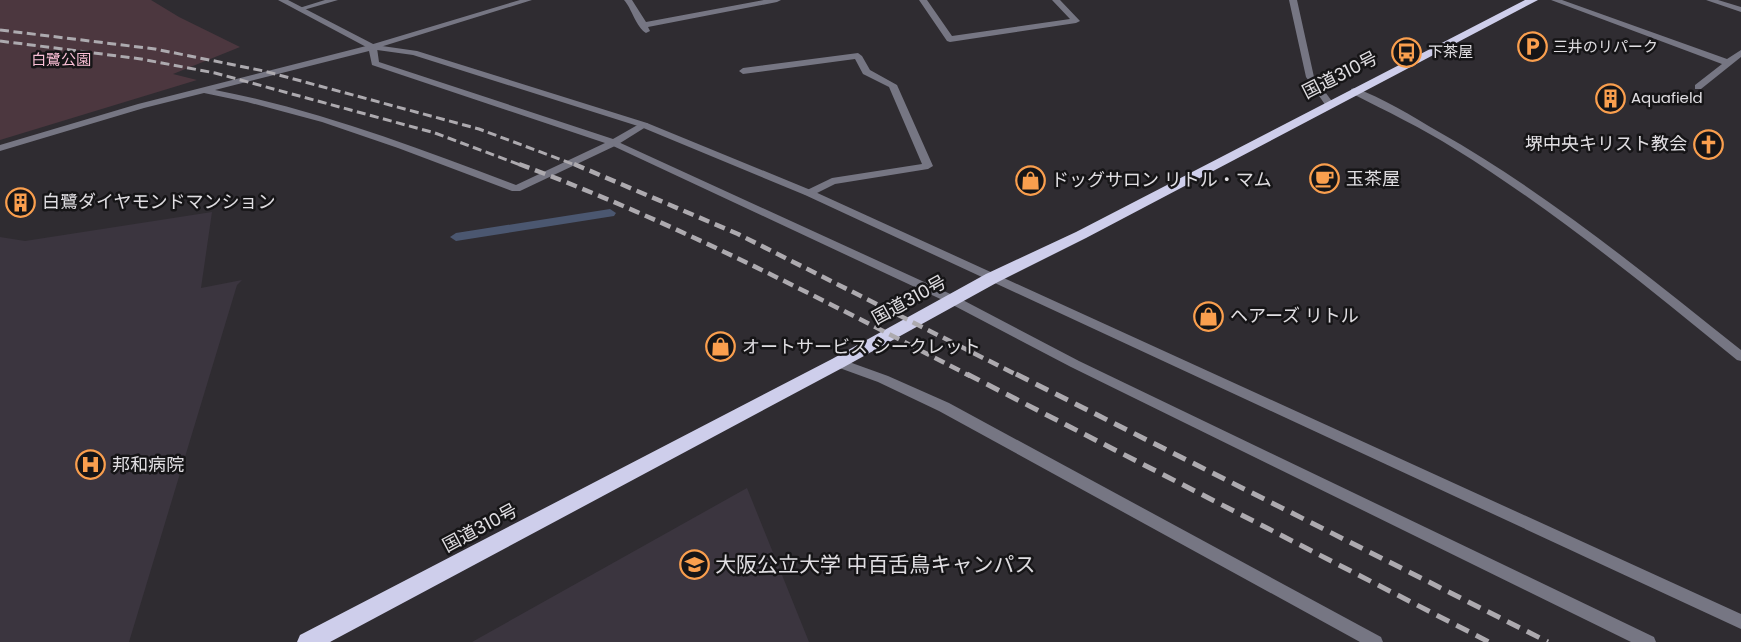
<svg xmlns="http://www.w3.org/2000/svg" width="1741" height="642" viewBox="0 0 1741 642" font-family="Poppins,'Noto Sans JP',sans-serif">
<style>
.built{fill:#3b353f}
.green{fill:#4c373f}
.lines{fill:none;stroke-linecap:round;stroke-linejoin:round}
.stream{fill:#4b5770;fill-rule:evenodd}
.minor{fill:#767683;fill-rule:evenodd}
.tertiary{fill:#767683;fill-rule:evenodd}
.trunk{fill:#ceceeb;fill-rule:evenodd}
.rail-far2{stroke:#adaaaf;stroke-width:3;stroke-dasharray:9 4.5;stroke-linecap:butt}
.rail-far1{stroke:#adaaaf;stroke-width:4.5;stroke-dasharray:11 6;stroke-linecap:butt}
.rail{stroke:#adaaaf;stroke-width:5;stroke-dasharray:14 8;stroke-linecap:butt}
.labels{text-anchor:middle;stroke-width:5;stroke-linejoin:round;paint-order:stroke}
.far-poi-label{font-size:15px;fill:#e0dee2;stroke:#161517;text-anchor:start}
.far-park-label{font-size:15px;fill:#f9bed5;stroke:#161517}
.street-label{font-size:18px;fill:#e0dee2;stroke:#161517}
.poi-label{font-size:18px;fill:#e0dee2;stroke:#161517;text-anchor:start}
.near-poi-label{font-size:21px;fill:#e0dee2;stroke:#161517;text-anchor:start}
</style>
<rect width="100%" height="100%" fill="#2f2c31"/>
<path class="built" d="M212 212 201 288 242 280 237 285 129 642H0V237L25 241Z
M747 488 809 642H472Z"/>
<path class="green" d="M0 0H151L179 17 240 47 173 74 197 80 0 140Z"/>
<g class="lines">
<path class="stream" d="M610 209 616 213 614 216 456 241 450 237 456 233Z"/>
<path class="minor" d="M325 0H338L300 11 296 9Z
M520 0H532L377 48 379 62 613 139 641 123H647L649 125 617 145 520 191H512L398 148 322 122 247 102 204 93 144 108 0 151V145L138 104 370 45ZM369 51 372 65 605 143 516 185C417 148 319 110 215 90Z
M624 0H632L646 22 764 0H781L777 2 648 27 650 31 646 33C636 27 632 9 624 0Z
M919 0H927L952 36 1070 19 1052 0H1060L1080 21 1076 23 950 42 947 41Z
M1289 0H1297L1314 77 1334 104 1332 106H1326L1306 77Z
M1551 0H1562L1727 59 1741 50V57L1701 89H1695V85L1722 64Z
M1706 0H1718L1741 7V12Z
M858 53 862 56 870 70 897 85 933 166 928 169 835 184 813 195H805L804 193 805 191 832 178 922 164 889 87 863 74 855 59 743 74 739 71 743 68Z
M1354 88C1382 97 1413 117 1439 132 1547 193 1644 273 1741 350V361L1737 360C1646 286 1555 211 1455 149 1422 128 1386 111 1351 93V89Z"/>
<path class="tertiary" d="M278 0H288L375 45 417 51 647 123 813 191 1741 614V629L805 195 641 127 413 55 370 49Z
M614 140 957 297 1079 361 1654 637 1656 642H1631L1071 367 949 303 611 145 609 143Z
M838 358 888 376 949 403 1381 637 1383 642H1360L939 411 878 382 834 366 832 363 834 360Z"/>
<path class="trunk" d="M1525 0H1538L1086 238 998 282 844 367 330 642H297L300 635 832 359 986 274 1076 232Z"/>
<path class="rail-far2" d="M0 30 155 49 264 71 479 129 578 166
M0 41 141 59 215 73 435 133 523 166"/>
<path class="rail-far1" d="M519 164C677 223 821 299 970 376
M574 164 738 234 1019 376"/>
<path class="rail" d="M967 374 1489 642
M1016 374 1548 642"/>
</g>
<defs>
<symbol id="parking-ring" viewBox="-11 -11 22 22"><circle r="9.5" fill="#161517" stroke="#fa9f4e" stroke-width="1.5"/><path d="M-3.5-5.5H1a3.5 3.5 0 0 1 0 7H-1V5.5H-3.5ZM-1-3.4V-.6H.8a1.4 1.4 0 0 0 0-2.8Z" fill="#fa9f4e"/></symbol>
<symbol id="bus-ring" viewBox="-11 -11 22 22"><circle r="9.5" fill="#161517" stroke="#fa9f4e" stroke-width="1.5"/><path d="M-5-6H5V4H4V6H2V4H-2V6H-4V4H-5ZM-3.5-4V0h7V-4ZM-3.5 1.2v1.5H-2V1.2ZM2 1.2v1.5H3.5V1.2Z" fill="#fa9f4e"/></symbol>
<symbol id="building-ring" viewBox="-11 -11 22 22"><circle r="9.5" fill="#161517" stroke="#fa9f4e" stroke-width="1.5"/><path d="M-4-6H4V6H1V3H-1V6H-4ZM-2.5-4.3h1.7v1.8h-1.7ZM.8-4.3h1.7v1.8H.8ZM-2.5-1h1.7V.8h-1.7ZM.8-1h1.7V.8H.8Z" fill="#fa9f4e"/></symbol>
<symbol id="church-ring" viewBox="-11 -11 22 22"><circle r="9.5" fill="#161517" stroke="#fa9f4e" stroke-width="1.5"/><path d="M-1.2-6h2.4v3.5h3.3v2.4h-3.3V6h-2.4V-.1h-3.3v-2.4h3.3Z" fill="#fa9f4e"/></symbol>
<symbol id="cafe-ring" viewBox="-11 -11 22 22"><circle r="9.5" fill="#161517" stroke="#fa9f4e" stroke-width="1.5"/><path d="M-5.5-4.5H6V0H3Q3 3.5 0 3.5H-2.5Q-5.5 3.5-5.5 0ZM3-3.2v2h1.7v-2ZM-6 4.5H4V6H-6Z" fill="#fa9f4e"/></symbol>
<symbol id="shop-ring" viewBox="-11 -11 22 22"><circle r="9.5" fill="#161517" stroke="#fa9f4e" stroke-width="1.5"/><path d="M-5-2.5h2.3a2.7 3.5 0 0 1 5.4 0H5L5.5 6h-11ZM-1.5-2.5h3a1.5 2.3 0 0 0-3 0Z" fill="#fa9f4e"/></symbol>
<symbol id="hospital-ring" viewBox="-11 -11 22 22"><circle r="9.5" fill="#161517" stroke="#fa9f4e" stroke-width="1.5"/><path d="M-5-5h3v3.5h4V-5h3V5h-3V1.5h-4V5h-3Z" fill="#fa9f4e"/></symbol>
<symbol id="university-ring" viewBox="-11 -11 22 22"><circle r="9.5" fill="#161517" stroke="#fa9f4e" stroke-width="1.5"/><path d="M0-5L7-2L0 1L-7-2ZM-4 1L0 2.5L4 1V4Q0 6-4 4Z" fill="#fa9f4e"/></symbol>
</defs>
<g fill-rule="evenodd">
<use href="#parking-ring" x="1516" y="30" width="33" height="33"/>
<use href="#bus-ring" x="1390" y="36" width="33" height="33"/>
<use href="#building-ring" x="1594" y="82" width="33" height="33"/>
<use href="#church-ring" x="1692" y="128" width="33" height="33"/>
<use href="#cafe-ring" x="1308" y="162" width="33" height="33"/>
<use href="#shop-ring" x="1014" y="164" width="33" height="33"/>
<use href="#building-ring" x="4" y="186" width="33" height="33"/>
<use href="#shop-ring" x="1192" y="300" width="33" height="33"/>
<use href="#shop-ring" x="704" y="330" width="33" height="33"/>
<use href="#hospital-ring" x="74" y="448" width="33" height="33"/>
<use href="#university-ring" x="678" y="548" width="33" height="33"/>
</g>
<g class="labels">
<g class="far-poi-label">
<text x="1553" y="52">三井のリパーク</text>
<text x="1428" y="57">下茶屋</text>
<text x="1631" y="103">Aquafield</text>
</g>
<g class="far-park-label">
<text x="61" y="65">白鷺公園</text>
</g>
<g class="street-label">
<text transform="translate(1340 75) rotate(-27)" y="6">国道310号</text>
<text transform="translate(909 300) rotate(-29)" y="6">国道310号</text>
<text transform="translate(480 528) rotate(-28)" y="6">国道310号</text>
</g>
<g class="poi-label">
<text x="1687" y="150" text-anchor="end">堺中央キリスト教会</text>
<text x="1346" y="185">玉茶屋</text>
<text x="1051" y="186">ドッグサロン リトル・マム</text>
<text x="42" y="208">白鷺ダイヤモンドマンション</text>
<text x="1230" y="322">ヘアーズ リトル</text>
<text x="742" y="353">オートサービス シークレット</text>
<text x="112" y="471">邦和病院</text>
</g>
<g class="near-poi-label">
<text x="715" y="572">大阪公立大学 中百舌鳥キャンパス</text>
</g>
</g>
</svg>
